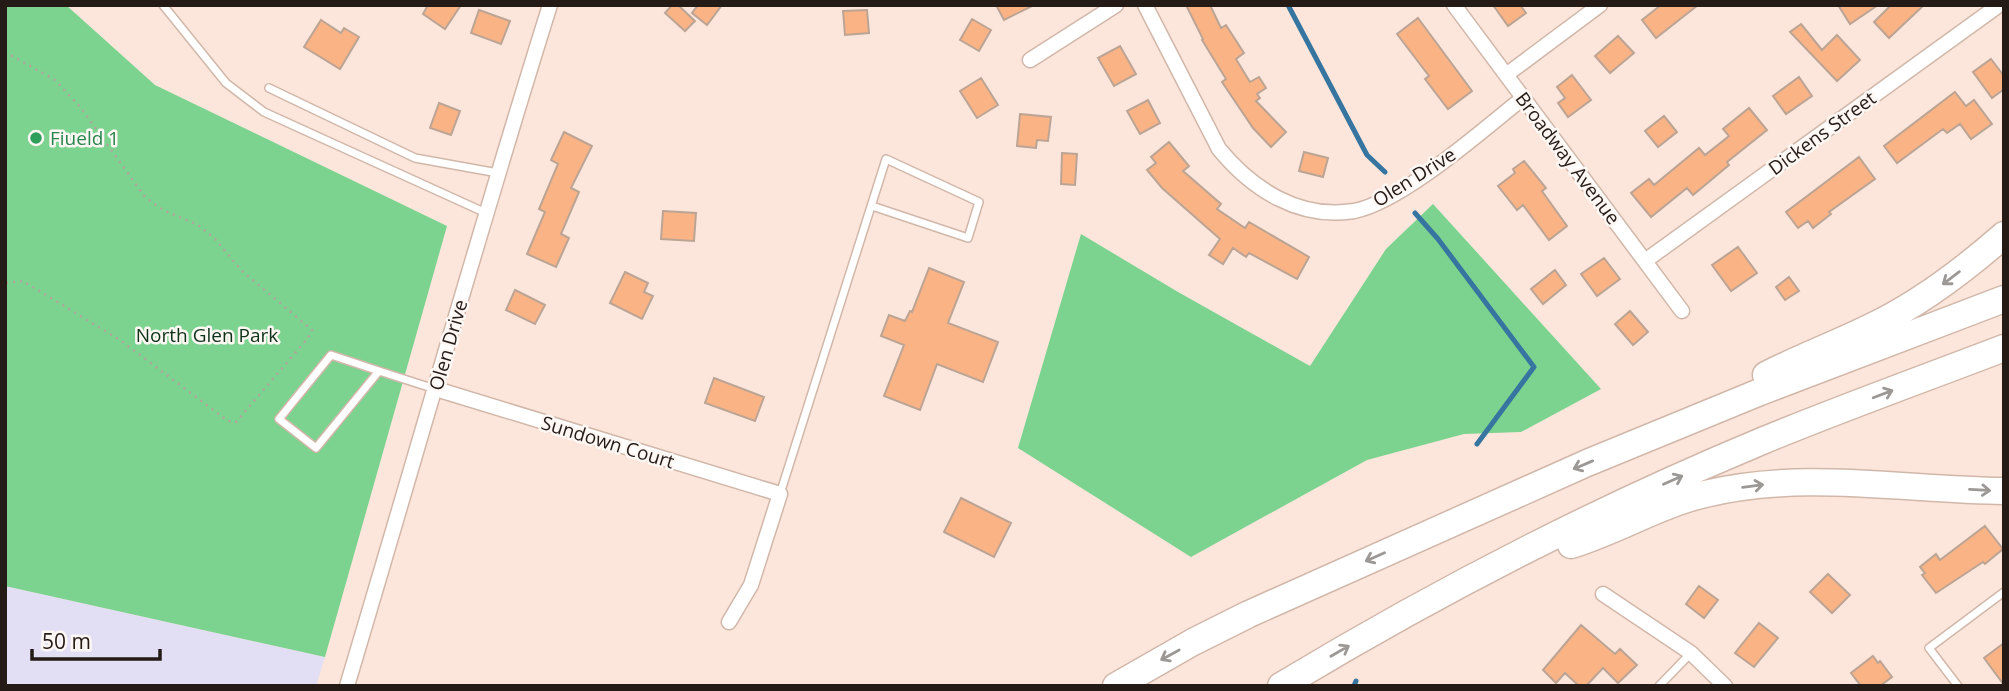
<svg xmlns="http://www.w3.org/2000/svg" width="2009" height="691" viewBox="0 0 2009 691" font-family="'Open Sans',sans-serif">
<style>
.education{fill:#e2def4}
.green{fill:#7bd38f}
.lines{fill:none;stroke-linecap:round;stroke-linejoin:round}
.stream{stroke:#3675a0;stroke-width:5}
.building{fill:#fab385;stroke:#bca495;stroke-width:2}
.service-casing{stroke:#d1b7a9;stroke-width:10}
.minor-casing{stroke:#d1b7a9;stroke-width:17}
.motorway-casing{stroke:#d1b7a9;stroke-width:29}
.path{stroke:#b6a49c;stroke-width:2.5;stroke-dasharray:2 5;stroke-linecap:butt}
.service{stroke:#fff;stroke-width:7}
.minor{stroke:#fff;stroke-width:14}
.motorway{stroke:#fff;stroke-width:26}
.oneway{stroke:#9c9896}
.leisure-dot{fill:#2e9e5b;stroke:#fdf7f4;stroke-width:2.5}
.labels{text-anchor:middle;stroke-width:5;stroke-linejoin:round;paint-order:stroke}
.street-label{font-size:19px;fill:#241a16;stroke:#fdf7f4}
.leisure-label{font-size:19px;fill:#27864d;stroke:#fdf7f4;text-anchor:start}
.park-label{font-size:19px;fill:#0d3218;stroke:#fdf7f4}
</style>
<rect width="100%" height="100%" fill="#fce6db"/>
<path class="education" d="M5 586 325 657 316 686H5Z"/>
<path class="green" d="M5 5H66L155 85 447 226 325 657 5 586Z
M1433 204 1601 389 1521 432 1464 434 1367 460 1191 557 1018 448 1081 234 1178 292 1310 366 1386 249Z"/>
<g class="lines">
<path class="stream" d="M1288 5 1367 155 1385 172
M1415 213 1438 239 1534 367 1477 444
M1354 686 1356 681"/>
</g>
<path class="building" d="M428 5H461L445 29 423 14Z
M672 5H678L695 21 685 31 665 13Z
M698 5H722L707 25 692 13Z
M996 5H1034L1004 20Z
M1186 5H1210L1221 28 1226 25 1244 53 1236 59 1250 82 1259 77 1266 88 1257 94 1260 98 1256 101 1286 132 1271 147 1253 128 1222 82 1226 79 1202 40 1203 39Z
M1493 5H1520L1526 13 1508 26Z
M1661 5H1698L1656 38 1642 20Z
M1838 5H1878L1850 24Z
M1891 5H1924L1889 38 1874 22Z
M479 10 510 21 501 44 471 33Z
M867 10 869 33 845 35 843 11Z
M1418 18 1472 91 1448 109 1425 79 1429 76 1397 34Z
M972 19 991 30 979 51 960 40Z
M321 20 341 33 344 28 359 37 340 69 304 47Z
M1801 24 1822 50 1837 35 1860 60 1837 81 1790 32Z
M1618 36 1634 53 1610 73 1595 56Z
M1120 46 1136 74 1114 86 1098 58Z
M1991 59 2004 76V89L1992 98 1973 72Z
M1572 75 1591 100 1568 117 1558 103 1565 98 1557 87Z
M1799 77 1812 96 1786 114 1773 96Z
M981 78 998 105 977 118 960 91Z
M1955 92 1966 106 1974 100 1992 124 1971 139 1960 124 1947 133 1943 129 1897 163 1884 146Z
M1148 100 1160 123 1140 134 1127 111Z
M439 103 460 111 451 135 430 128Z
M1749 108 1767 130 1727 162 1729 165 1693 195 1687 188 1651 217 1631 193 1649 179 1654 185 1699 148 1705 155 1729 136 1723 129Z
M1020 114 1051 117 1048 141 1037 140 1036 148 1017 146Z
M1664 116 1677 132 1658 147 1645 131Z
M564 132 592 146 571 188 579 192 561 234 569 238 556 267 527 254 545 212 539 209 558 164 551 160Z
M1169 142 1189 166 1183 171 1221 204 1217 209 1245 228 1249 222 1309 257 1297 279 1249 253 1246 257 1233 248 1223 264 1209 255 1220 239 1162 188 1147 170 1156 163 1151 157Z
M1304 152 1328 158 1323 177 1299 171Z
M1062 153 1077 154 1075 185 1061 184Z
M1859 157 1875 179 1829 212 1831 214 1813 228 1808 221 1798 228 1786 212Z
M1524 161 1546 188 1542 191 1567 226 1549 240 1523 205 1517 210 1498 186 1515 173 1513 169Z
M663 211 696 213 694 241 661 239Z
M1738 247 1757 273 1731 291 1712 265Z
M1604 258 1620 279 1597 296 1581 274Z
M929 268 964 282 948 323 998 342 983 382 937 364 920 410 884 396 904 345 881 336 889 315 905 321 910 311 912 312Z
M1555 270 1566 285 1543 304 1531 289Z
M625 272 648 283 644 292 653 296 642 319 610 303Z
M1789 277 1799 291 1785 300 1776 287Z
M515 290 545 305 535 324 506 310Z
M1630 311 1648 332 1633 345 1615 324Z
M714 378 764 397 755 421 705 403Z
M961 498 1011 523 994 557 944 532Z
M1985 526 2003 549 1985 564 1983 562 1936 593 1922 575 1925 573 1920 567 1936 554 1940 560Z
M1828 574 1850 595 1832 613 1810 592Z
M1699 586 1718 600 1704 618 1686 604Z
M1759 623 1778 638 1754 667 1735 653Z
M1581 625 1615 654 1620 649 1637 665 1618 683 1603 668 1586 686H1579L1565 673 1556 683 1543 670Z
M2004 643V685L1984 658Z
M1873 656 1878 663 1880 661 1892 677 1880 686H1861L1851 673Z"/>
<g class="lines">
<defs>
<path id="service" d="M163 5 226 83 264 112 486 213
M269 88 415 158 498 173
M379 371 331 355 279 419 316 448 379 371 435 389
M780 494 886 159 979 202 968 238 872 206
M1659 686 1691 653
M1958 686 1929 648 2004 592"/>
<path id="minor" d="M1145 5 1219 149C1252 189 1299 220 1354 211 1402 202 1484 129 1523 98
M1454 5 1682 311
M1030 60 1116 5
M1506 75 1600 5
M1645 261 1999 5
M436 389 780 494 751 585 729 622
M1603 594 1691 653 1725 686
M347 686C415 459 479 231 550 5"/>
<path id="motorway" d="M1766 375C1801 357 1837 344 1873 326 1921 303 1964 270 2004 235
M1571 545C1617 531 1658 505 1705 494 1804 470 1904 490 2004 491
M1116 686 1193 642 1249 614 1587 463 1760 392 2004 299
M1281 686C1435 593 1596 510 1762 441 1842 408 1923 379 2004 348"/>
</defs>
<use href="#service" class="service-casing"/>
<use href="#minor" class="minor-casing"/>
<use href="#motorway" class="motorway-casing"/>
<path class="path" d="M5 52 55 80 81 108 145 197 163 210 198 225 215 239 242 271 312 330 308 338 236 422 228 421 120 340 23 281 5 283"/>
<use href="#service" class="service"/>
<use href="#minor" class="minor"/>
<use href="#motorway" class="motorway"/>
</g>
<defs><path id="oneway-shaft" d="M-6 0H5M1.5-3L5.5 0L1.5 3" fill="none" stroke-width="1.6" stroke-linecap="round" stroke-linejoin="round" transform="scale(1.75)"/></defs>
<g class="oneway">
<use href="#oneway-shaft" transform="translate(1951 278) rotate(143)"/>
<use href="#oneway-shaft" transform="translate(1883 394) rotate(-21)"/>
<use href="#oneway-shaft" transform="translate(1583 465) rotate(157)"/>
<use href="#oneway-shaft" transform="translate(1673 480) rotate(-24)"/>
<use href="#oneway-shaft" transform="translate(1753 486) rotate(-7)"/>
<use href="#oneway-shaft" transform="translate(1980 490) rotate(3)"/>
<use href="#oneway-shaft" transform="translate(1375 557) rotate(156)"/>
<use href="#oneway-shaft" transform="translate(1340 651) rotate(-30)"/>
<use href="#oneway-shaft" transform="translate(1170 655) rotate(151)"/>
</g>
<circle class="leisure-dot" cx="36" cy="138" r="7"/>
<g class="labels">
<g class="street-label">
<text transform="translate(1822 133) rotate(-36)" y="7">Dickens Street</text>
<text transform="translate(1568 158) rotate(53)" y="7">Broadway Avenue</text>
<text transform="translate(1414 177) rotate(-32)" y="7">Olen Drive</text>
<text transform="translate(448 345) rotate(-74)" y="7">Olen Drive</text>
<text transform="translate(608 442) rotate(17)" y="7">Sundown Court</text>
</g>
<g class="leisure-label">
<text x="50" y="145">Fiueld 1</text>
</g>
<g class="park-label">
<text x="207" y="342">North Glen Park</text>
</g>
</g>
<rect width="2009" height="691" fill="none" stroke="#241a16" stroke-width="14"/>
<path d="M32 649v10h128v-10" fill="none" stroke="#241a16" stroke-width="3.5"/>
<text x="42" y="649" font-size="21" fill="#241a16" stroke="#fdf7f4" stroke-width="5" paint-order="stroke">50 m</text>
</svg>
